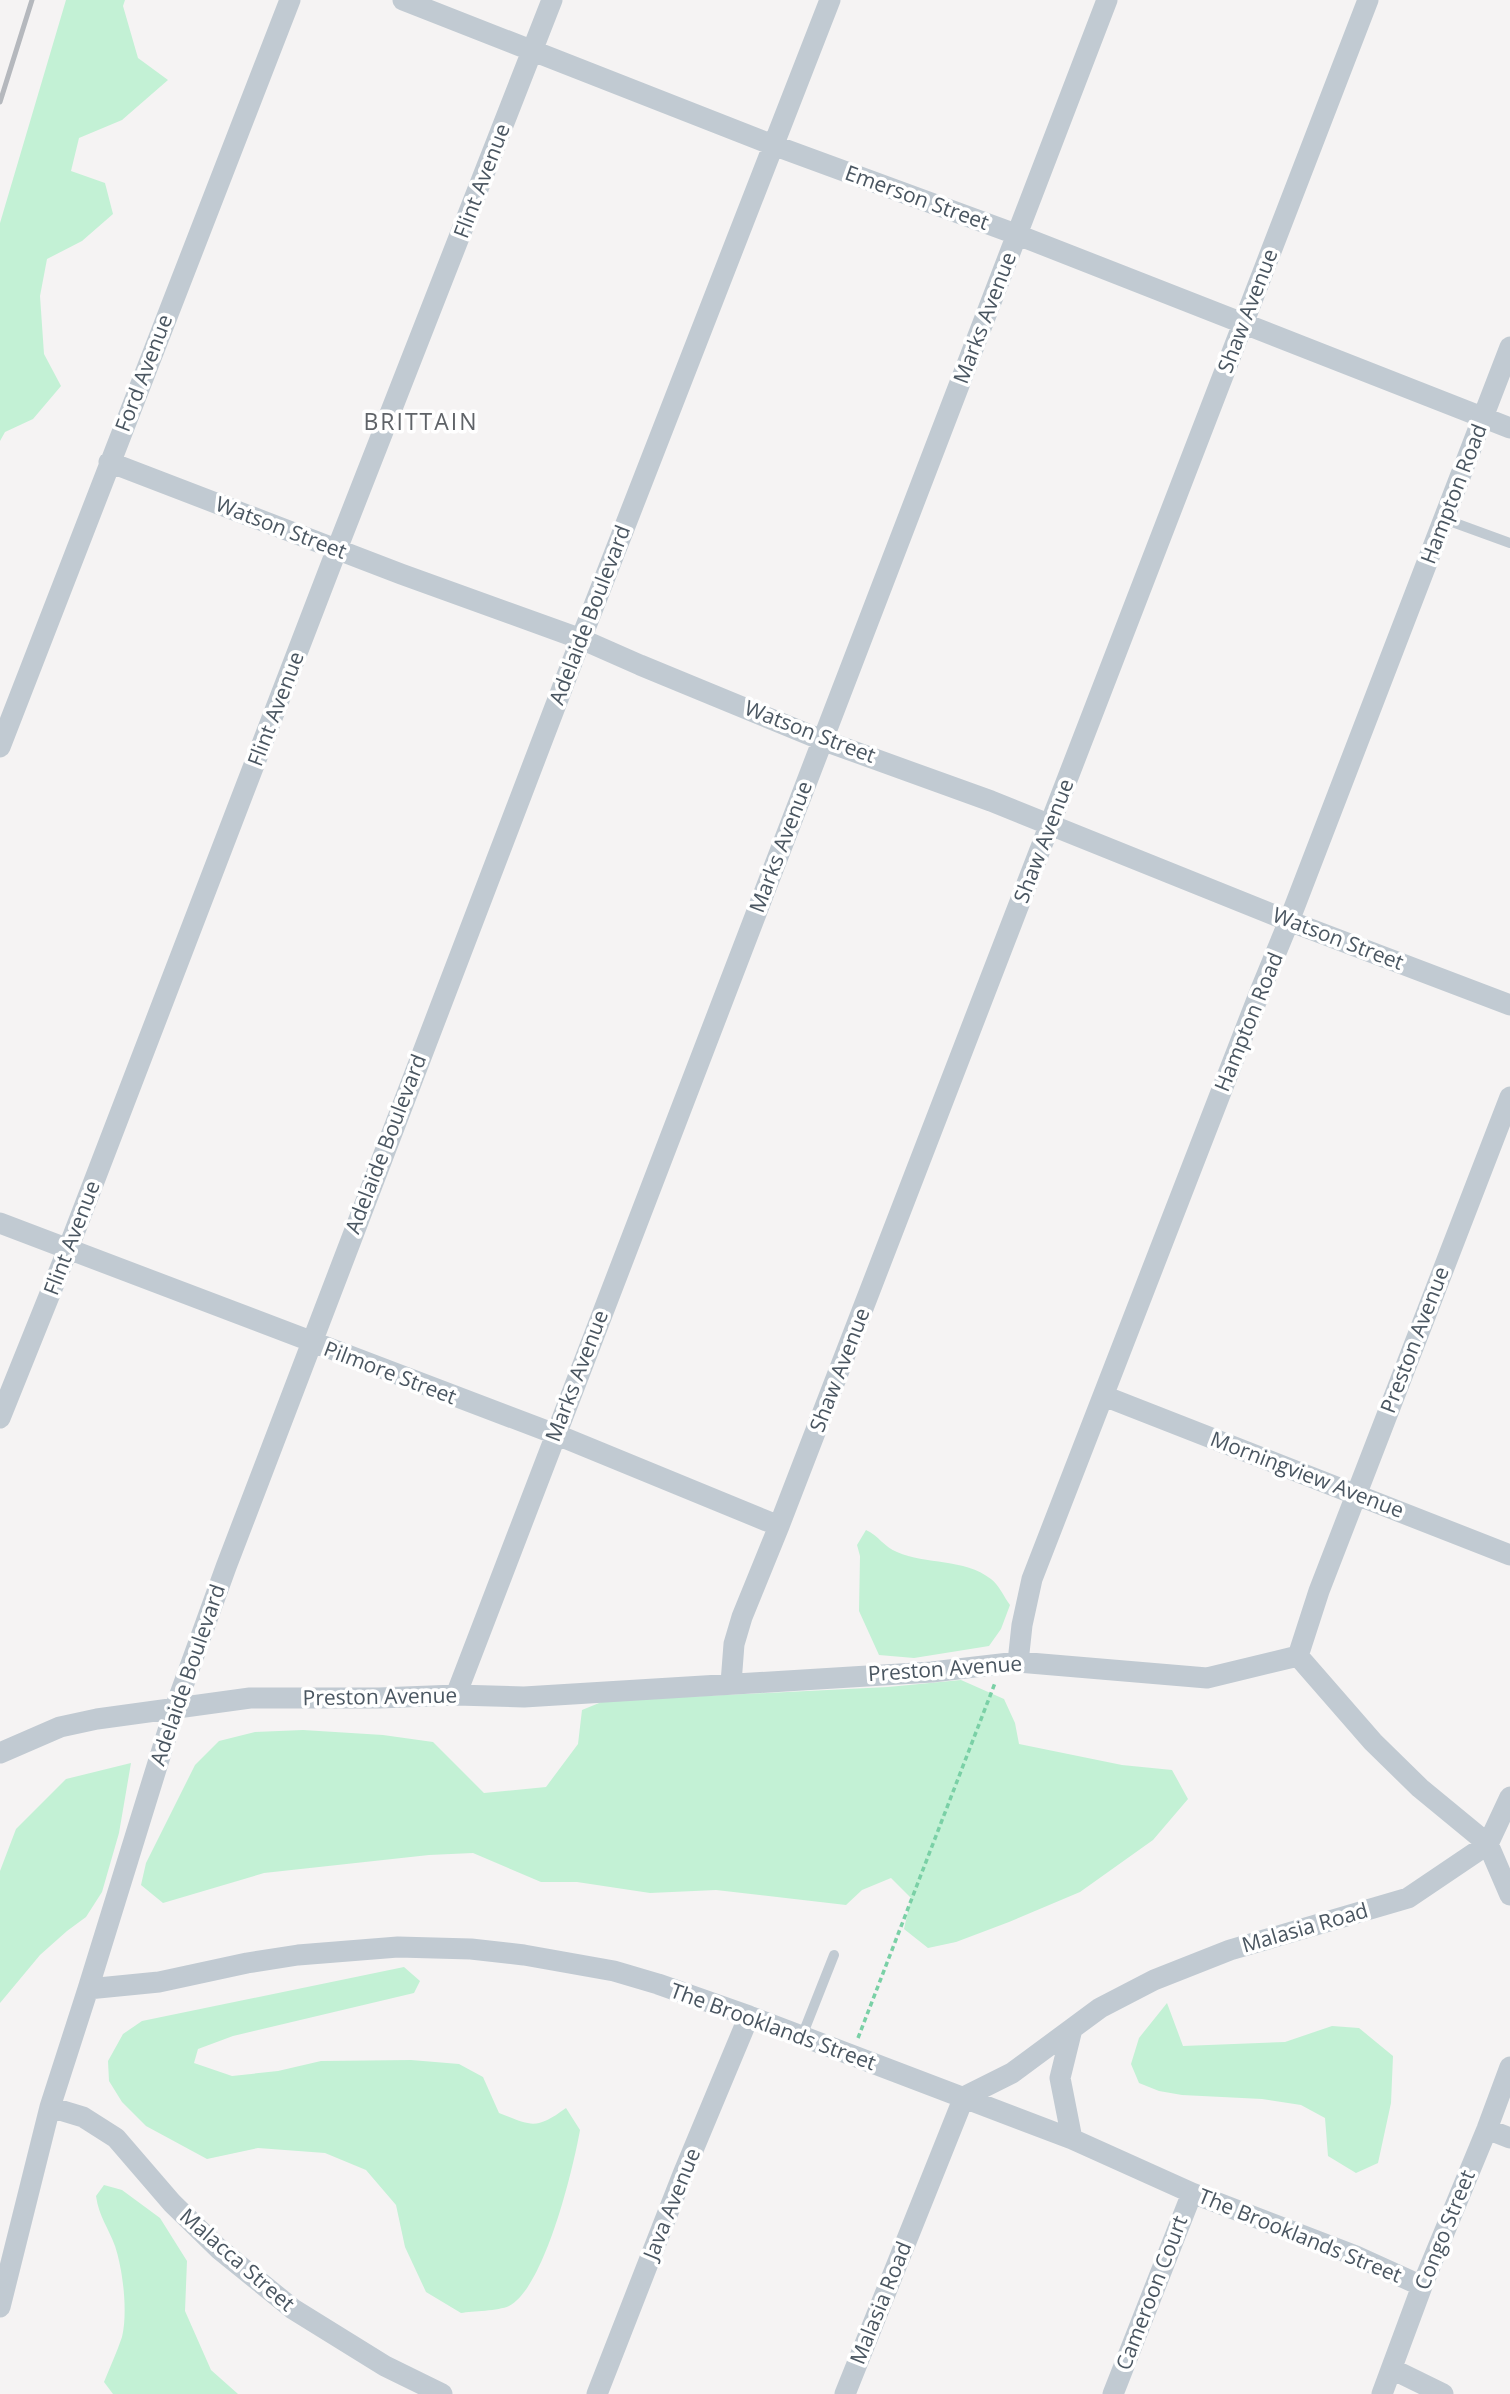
<svg xmlns="http://www.w3.org/2000/svg" width="1510" height="2394" viewBox="0 0 1510 2394" font-family="'Open Sans',sans-serif">
<style>
.green{fill:#c3f1d5}
.lines{fill:none;stroke-linecap:round;stroke-linejoin:round}
.path{stroke:#7ad0a6;stroke-width:3.5;stroke-dasharray:5 3.5;stroke-linecap:butt}
.lane{stroke:#c1cad2;stroke-width:10}
.street{stroke:#c1cad2;stroke-width:21}
.rail{stroke:#b5b8bd;stroke-width:5}
.labels{text-anchor:middle;stroke-width:7;stroke-linejoin:round;paint-order:stroke}
.street-label{font-size:21px;fill:#4a5661;stroke:#fff}
.neighbourhood-label{font-size:23px;letter-spacing:2px;fill:#5f6368;stroke:#fff}
</style>
<rect width="100%" height="100%" fill="#f5f3f3"/>
<path class="green" d="M66 0H125L123 6 138 58 168 80 122 120 79 138 71 171 105 183 113 214 82 241 47 259 40 296 44 354 61 386 33 419 5 432 0 441V223Z
M866 1530C878 1535 885 1548 897 1552 926 1565 964 1558 991 1579 999 1585 1004 1597 1010 1605L1001 1629 989 1646 914 1658 879 1655 859 1611 860 1556 857 1545Z
M961 1680 1004 1699 1015 1723 1019 1744 1122 1765 1172 1770 1188 1799 1153 1840 1080 1892 1009 1922 956 1942 928 1948 904 1929 911 1898 891 1878 862 1890 846 1905 716 1890 650 1893 577 1882H541L473 1853 429 1855 264 1873 163 1903 141 1885 146 1863 195 1765 219 1741 255 1732 303 1730 383 1735 433 1742 484 1793 546 1787 578 1744 582 1710 604 1701 888 1687Z
M131 1763 119 1833 102 1892 86 1917 67 1931 40 1955 0 2003V1871L16 1829 66 1779Z
M404 1967 420 1981 414 1993 233 2036 198 2049 194 2063 232 2076 278 2071 321 2061 411 2060 459 2064 483 2077 499 2113C532 2126 536 2130 566 2108L580 2130C573 2169 545 2287 509 2306 498 2311 473 2311 461 2313L426 2292 405 2247 396 2205 366 2170 325 2153 258 2148 207 2159 146 2126 122 2102 109 2081 108 2061 123 2034 142 2021Z
M1167 2003 1183 2046 1285 2042 1332 2026 1359 2028 1393 2056 1391 2103 1378 2163 1356 2173 1328 2156 1325 2118 1301 2105 1262 2099 1182 2095 1159 2091 1139 2083 1131 2064 1139 2038Z
M104 2185 122 2190 160 2218 187 2261 185 2311 211 2370 238 2394H113L104 2382C110 2367 117 2352 122 2337 128 2312 123 2270 115 2246 108 2227 99 2217 96 2196Z"/>
<g class="lines">
<path class="path" d="M858 2038 995 1683"/>
<path class="lane" d="M1444 519 1510 543
M802 2036 834 1955"/>
<path class="street" d="M403 0 773 145 1018 235 1510 428
M109 462 401 574 581 639 640 665 822 740 991 801 1289 921 1510 1005
M0 747 290 0
M0 1223 555 1434 779 1526
M1104 1396 1510 1555
M0 1418 68 1249 337 549 552 0
M1298 1656 1319 1591 1510 1097
M1298 1656 1373 1742 1420 1788 1488 1844 1510 1895
M1018 1662 1022 1625 1032 1579 1261 989 1289 921 1510 347
M731 1683 734 1644 742 1617 779 1526 1368 0
M456 1695 1107 0
M0 1753 60 1727 97 1719 250 1698H379L456 1695 524 1697 932 1672 1018 1662 1207 1678 1298 1656
M88 1989 159 1982 247 1963 298 1955 398 1947 471 1949 524 1955 614 1971 658 1984 749 2016 1072 2139 1192 2193 1356 2256 1422 2286
M1072 2029 1060 2078 1072 2139
M50 2107 83 2117 116 2138 172 2203 219 2249 293 2309 385 2366 442 2394
M1487 2129 1510 2138
M0 2307 50 2107 88 1989 175 1708 226 1567 581 639 830 0
M1392 2369 1443 2394
M597 2394 683 2174 749 2016
M845 2394 964 2097 1012 2073 1100 2008 1154 1980 1230 1950 1408 1898 1488 1844 1510 1797
M1113 2394 1192 2193
M1382 2394 1422 2286 1487 2129 1510 2067"/>
<path class="rail" d="M0 102 32 0"/>
</g>
<g class="labels">
<g class="street-label">
<text transform="translate(482 181) rotate(-69)" y="7">Flint Avenue</text>
<text transform="translate(917 198) rotate(20)" y="7">Emerson Street</text>
<text transform="translate(1248 311) rotate(-69)" y="7">Shaw Avenue</text>
<text transform="translate(985 318) rotate(-69)" y="7">Marks Avenue</text>
<text transform="translate(144 373) rotate(-69)" y="7">Ford Avenue</text>
<text transform="translate(1454 494) rotate(-69)" y="7">Hampton Road</text>
<text transform="translate(281 528) rotate(21)" y="7">Watson Street</text>
<text transform="translate(590 615) rotate(-69)" y="7">Adelaide Boulevard</text>
<text transform="translate(276 709) rotate(-69)" y="7">Flint Avenue</text>
<text transform="translate(810 732) rotate(21)" y="7">Watson Street</text>
<text transform="translate(1044 841) rotate(-69)" y="7">Shaw Avenue</text>
<text transform="translate(781 847) rotate(-69)" y="7">Marks Avenue</text>
<text transform="translate(1338 939) rotate(21)" y="7">Watson Street</text>
<text transform="translate(1249 1022) rotate(-68)" y="7">Hampton Road</text>
<text transform="translate(386 1144) rotate(-69)" y="7">Adelaide Boulevard</text>
<text transform="translate(72 1238) rotate(-69)" y="7">Flint Avenue</text>
<text transform="translate(1415 1340) rotate(-69)" y="7">Preston Avenue</text>
<text transform="translate(840 1370) rotate(-69)" y="7">Shaw Avenue</text>
<text transform="translate(390 1373) rotate(21)" y="7">Pilmore Street</text>
<text transform="translate(577 1376) rotate(-69)" y="7">Marks Avenue</text>
<text transform="translate(1307 1475) rotate(21)" y="7">Morningview Avenue</text>
<text transform="translate(945 1669) rotate(-4)" y="7">Preston Avenue</text>
<text transform="translate(188 1675) rotate(-71)" y="7">Adelaide Boulevard</text>
<text transform="translate(380 1697) rotate(-1)" y="7">Preston Avenue</text>
<text transform="translate(1305 1928) rotate(-16)" y="7">Malasia Road</text>
<text transform="translate(773 2027) rotate(20)" y="7">The Brooklands Street</text>
<text transform="translate(672 2204) rotate(-68)" y="7">Java Avenue</text>
<text transform="translate(1445 2230) rotate(-68)" y="7">Congo Street</text>
<text transform="translate(1300 2236) rotate(22)" y="7">The Brooklands Street</text>
<text transform="translate(237 2260) rotate(41)" y="7">Malacca Street</text>
<text transform="translate(1152 2293) rotate(-69)" y="7">Cameroon Court</text>
<text transform="translate(881 2303) rotate(-68)" y="7">Malasia Road</text>
</g>
<g class="neighbourhood-label">
<text x="421" y="430">BRITTAIN</text>
</g>
</g>
</svg>
